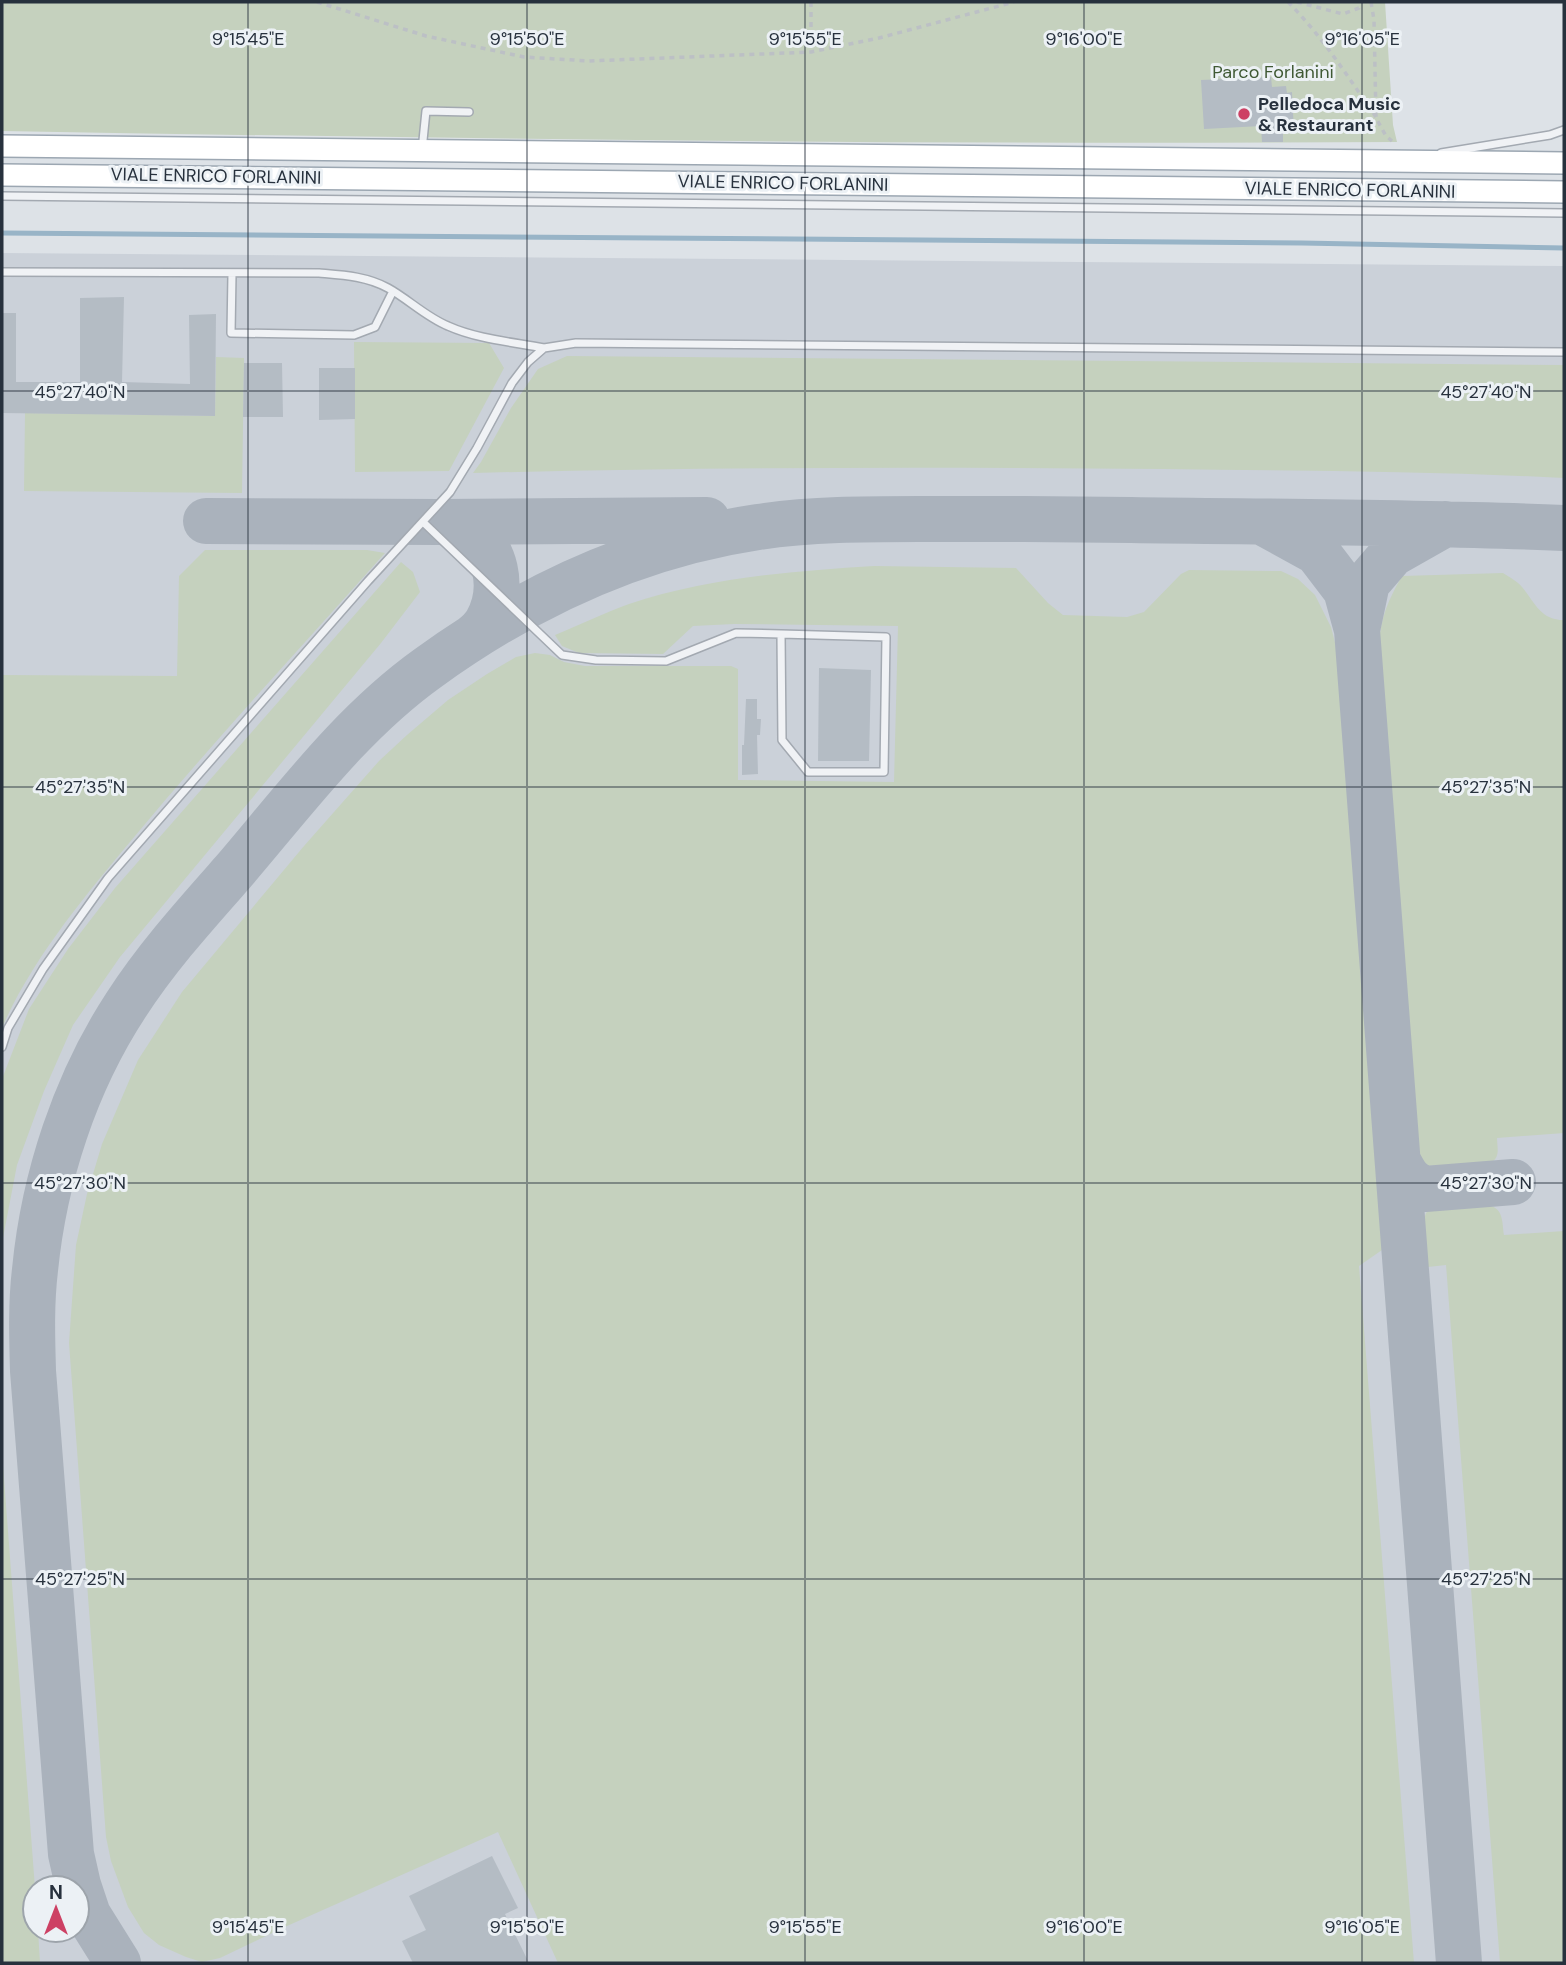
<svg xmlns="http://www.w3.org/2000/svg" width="1566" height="1965" viewBox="0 0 1566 1965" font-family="'DM Sans',sans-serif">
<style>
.built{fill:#cbd1d9;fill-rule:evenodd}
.green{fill:#c5d1be}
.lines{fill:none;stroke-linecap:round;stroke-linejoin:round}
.stream{stroke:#98b4c7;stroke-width:5}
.taxiway{stroke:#aab2bc;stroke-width:46}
.building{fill:#b4bcc4}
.service-casing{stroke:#a3a9b1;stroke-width:10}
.primary-casing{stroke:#9ca7b2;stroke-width:24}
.path{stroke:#bcc0c5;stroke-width:3.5;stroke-dasharray:5 5;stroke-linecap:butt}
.service{stroke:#f0f2f5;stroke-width:7}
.primary{stroke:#fff;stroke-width:21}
.ticks{fill:none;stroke:#27313d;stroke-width:2;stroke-opacity:0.45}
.poi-dot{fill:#cd4164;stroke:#ecf1f5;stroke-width:2.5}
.labels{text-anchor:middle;stroke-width:6;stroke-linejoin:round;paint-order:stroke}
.park-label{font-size:18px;fill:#3f5934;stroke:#ecf1f5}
.poi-label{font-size:18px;font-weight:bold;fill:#27313d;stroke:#ecf1f5;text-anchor:start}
.street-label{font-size:18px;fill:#27313d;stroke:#ecf1f5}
.ticks-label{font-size:18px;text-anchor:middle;fill:#27313d;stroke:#ecf1f5;stroke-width:6;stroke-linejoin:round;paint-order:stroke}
</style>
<rect width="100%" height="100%" fill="#dde2e7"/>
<path class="built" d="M2 253 1564 266V1963H2ZM35 1888H77V1930H35Z"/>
<path class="green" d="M2 2H1385L1393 125 1397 142C932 145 467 139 2 131Z
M354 342 489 343 504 368 449 471 355 472Z
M567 356 1564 365V478C1431 471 1298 471 1164 469 934 467 703 467 473 473L481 462 511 408 538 369Z
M216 357 244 358 242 493 24 491 25 413 215 416Z
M205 550H367L385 553C301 647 215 740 135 836 87 893 31 960 2 1028V675L177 676 179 576Z
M401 562 413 572 420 592 381 643 120 957 73 1025 44 1091 17 1165 2 1243V1079L29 1009 68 949 115 888Z
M874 566 1016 568 1048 603 1063 615 1127 617 1144 612 1181 574 1189 570 1281 571 1298 579 1315 595 1331 627 1340 662 1382 1241V1250L1359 1266 1414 1963H558L498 1832 287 1926 220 1958 202 1962 186 1957 159 1945 144 1933 128 1907 111 1861 106 1837 69 1343 76 1245 87 1194 102 1144 138 1060 182 992 304 846 379 761 407 735 448 700 487 674 516 657 535 653 550 655 564 662 585 666H731L738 669V780L894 782 898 626 734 624 693 626 663 654 579 653 562 646 555 635C579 625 604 613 629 604 708 578 792 571 874 566Z
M1503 573C1509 577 1517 581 1522 587 1535 602 1540 620 1564 620V1133L1497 1138C1497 1147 1501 1158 1490 1163L1428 1166C1417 1164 1417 1156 1415 1146L1378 655C1380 621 1385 606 1402 576Z
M1491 1206C1504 1210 1502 1224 1504 1235L1564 1231V1963H1500L1446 1265 1428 1267 1424 1219 1426 1213 1431 1208Z
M2 1452 35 1888V1930H38L40 1963H2Z"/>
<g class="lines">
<path class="stream" d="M2 233 1302 243 1564 248"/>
<path class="taxiway" d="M206 521 440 522 707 520
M440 522C447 523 456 524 462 527 498 544 505 590 487 622 483 629 477 634 472 638
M1266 524 1317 552 1346 590 1357 630 1459 1963
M1357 630 1367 583 1392 554 1445 524
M1398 1161C1405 1175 1410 1184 1425 1189L1513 1182
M118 1963 88 1915 78 1885 71 1854 33 1371C32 1337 31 1303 35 1270 44 1178 75 1083 126 1005 157 957 195 915 233 872 294 801 351 723 428 668 526 597 638 545 758 527 811 519 865 519 919 519 990 519 1060 519 1131 520 1275 522 1420 522 1564 528"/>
</g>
<path class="building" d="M1271 77 1272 87 1286 86 1287 93 1292 92 1294 132H1283V142H1262L1261 126 1204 129 1201 80Z
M124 297 122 382 190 384 189 315 216 314 215 416 2 413V313H16V382H80V298Z
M244 363H282L283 417H243Z
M319 368H355V419L319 420Z
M819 668 871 670 869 761H818Z
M746 699H757V719H761L760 735H757L758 774 742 775V745H744Z
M492 1856 518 1908 505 1914 529 1963H413L402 1941 426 1930 409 1896Z"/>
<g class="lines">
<defs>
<path id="service" d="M422 150 426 111 469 112
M1441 153 1550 135 1564 130
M2 196 1564 213
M2 272 319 273C342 275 366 276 388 288 408 299 426 317 448 326 477 339 512 342 544 348
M232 274 231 333 354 335 375 327 393 291
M423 522 562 655 596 660 666 661 736 633 781 634 782 740 808 772H884L886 637 781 634
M2 1047 8 1028 43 969 108 878 368 581 450 492 477 448 512 383 528 362 544 348 576 343 1564 352"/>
<path id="primary" d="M2 146 1564 163
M2 175 1564 192"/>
</defs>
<use href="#service" class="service-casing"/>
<use href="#primary" class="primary-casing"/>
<path class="path" d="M317 2 426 36 524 57 589 61 811 52 879 38 1014 2
M811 2V52
M1288 2C1322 36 1348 77 1376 117
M1297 2 1343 14 1359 8 1362 2
M1371 2 1374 20 1376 118 1386 136 1392 141"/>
<use href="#service" class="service"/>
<use href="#primary" class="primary"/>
</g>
<path class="ticks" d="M248 2V1963M527 2V1963M805 2V1963M1084 2V1963M1362 2V1963M2 391H1564M2 787H1564M2 1183H1564M2 1579H1564"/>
<circle class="poi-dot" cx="1244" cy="114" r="7"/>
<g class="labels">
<g class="park-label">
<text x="1273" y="78">Parco Forlanini</text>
</g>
<g class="poi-label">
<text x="1258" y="110">Pelledoca Music<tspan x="1258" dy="21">&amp; Restaurant</tspan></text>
</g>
<g class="street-label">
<text transform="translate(216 176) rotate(1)" y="6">VIALE ENRICO FORLANINI</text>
<text transform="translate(783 183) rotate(1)" y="6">VIALE ENRICO FORLANINI</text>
<text transform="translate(1350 190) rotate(1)" y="6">VIALE ENRICO FORLANINI</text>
</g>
</g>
<g class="ticks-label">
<text x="248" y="45">9°15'45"E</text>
<text x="527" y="45">9°15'50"E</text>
<text x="805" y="45">9°15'55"E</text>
<text x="1084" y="45">9°16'00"E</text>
<text x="1362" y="45">9°16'05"E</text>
<text x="80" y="398">45°27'40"N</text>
<text x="1486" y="398">45°27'40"N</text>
<text x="80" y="793">45°27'35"N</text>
<text x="1486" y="793">45°27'35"N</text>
<text x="80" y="1189">45°27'30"N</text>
<text x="1486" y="1189">45°27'30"N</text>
<text x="80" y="1585">45°27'25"N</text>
<text x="1486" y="1585">45°27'25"N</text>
<text x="248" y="1933">9°15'45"E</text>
<text x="527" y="1933">9°15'50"E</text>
<text x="805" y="1933">9°15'55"E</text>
<text x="1084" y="1933">9°16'00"E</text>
<text x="1362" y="1933">9°16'05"E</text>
</g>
<rect width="1566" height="1965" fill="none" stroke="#27313d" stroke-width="7"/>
<g transform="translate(56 1909)"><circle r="33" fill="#ecf1f5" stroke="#9da4ab" stroke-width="2"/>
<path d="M0-5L12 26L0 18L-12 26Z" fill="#cd4164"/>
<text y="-10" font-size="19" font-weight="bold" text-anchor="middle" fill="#27313d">N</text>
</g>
</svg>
